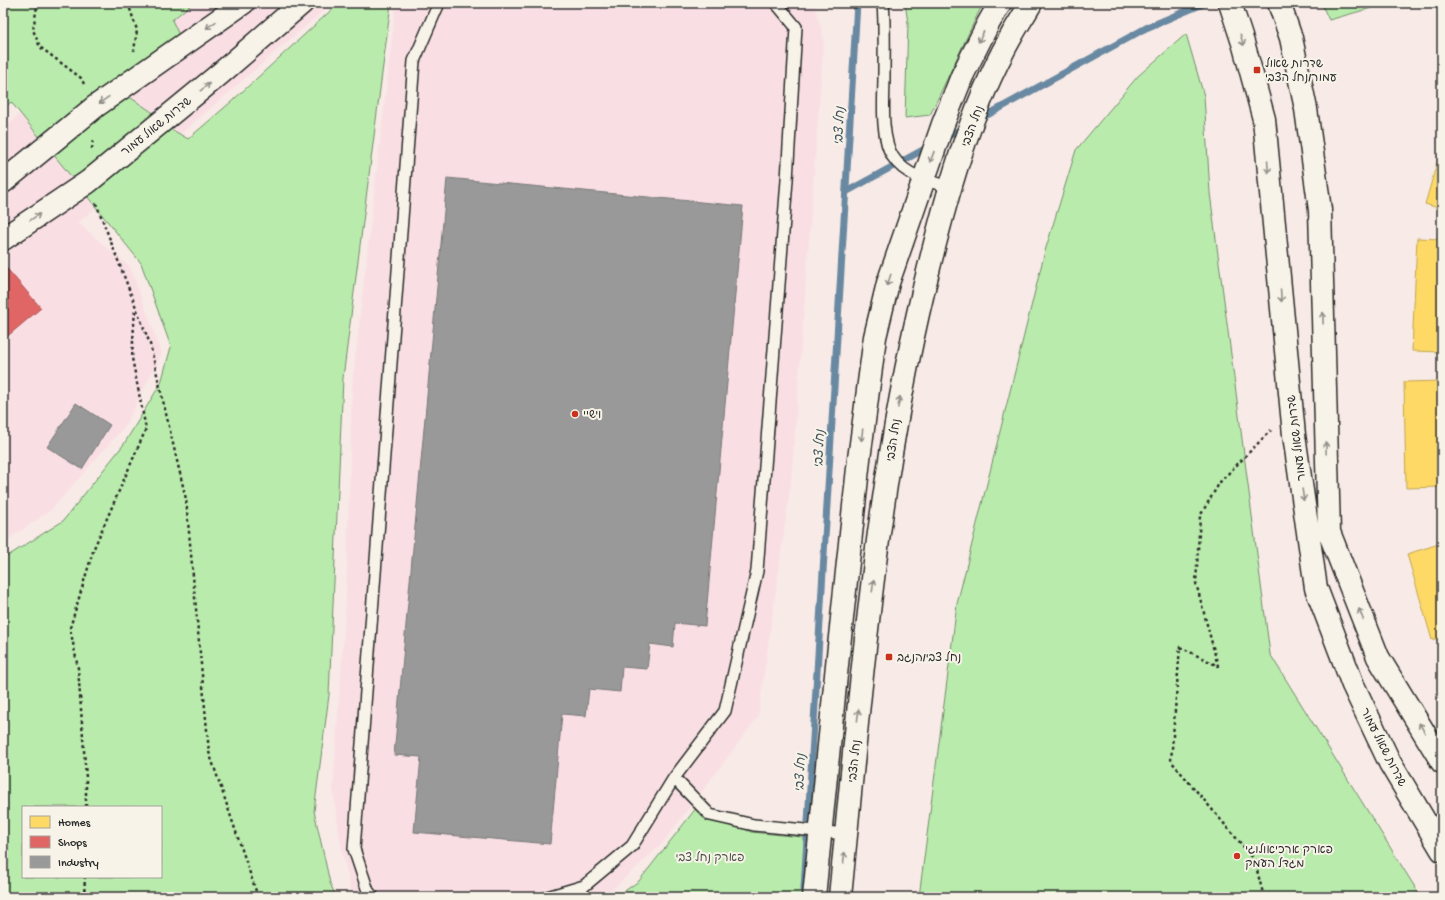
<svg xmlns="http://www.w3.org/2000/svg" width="1445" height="900" viewBox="0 0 1445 900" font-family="'Gochi Hand','Playpen Sans Hebrew',sans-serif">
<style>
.built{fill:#f9dfe4}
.green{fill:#b9ecac;stroke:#728c6c;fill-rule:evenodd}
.homes{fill:#ffd966;stroke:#bfa554}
.shops{fill:#e06666;stroke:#aa5454}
.industry{fill:#999;stroke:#787878}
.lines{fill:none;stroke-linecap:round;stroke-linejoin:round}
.stream{stroke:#6889a1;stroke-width:7}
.lane-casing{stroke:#2b2b2b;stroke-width:14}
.secondary-casing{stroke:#2b2b2b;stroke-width:25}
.path{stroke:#2b2b2b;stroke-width:2.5;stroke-dasharray:3 3;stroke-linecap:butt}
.lane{stroke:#f7f3e8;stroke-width:11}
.secondary{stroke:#f7f3e8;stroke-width:22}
.oneway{stroke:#918f8a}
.poi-dot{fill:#c8321e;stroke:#f7f3e8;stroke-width:1.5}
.labels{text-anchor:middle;stroke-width:4;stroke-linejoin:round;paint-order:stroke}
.poi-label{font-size:12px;fill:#2b2b2b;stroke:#f7f3e8;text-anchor:start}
.street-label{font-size:12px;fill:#2b2b2b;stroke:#f7f3e8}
.park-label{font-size:12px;fill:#475245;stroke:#f7f3e8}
.water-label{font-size:13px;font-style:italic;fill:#44525c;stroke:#f7f3e8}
</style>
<rect width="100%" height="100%" fill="#f8eae6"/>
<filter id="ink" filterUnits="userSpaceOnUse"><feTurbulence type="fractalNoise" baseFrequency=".025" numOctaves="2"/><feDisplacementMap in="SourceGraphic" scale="8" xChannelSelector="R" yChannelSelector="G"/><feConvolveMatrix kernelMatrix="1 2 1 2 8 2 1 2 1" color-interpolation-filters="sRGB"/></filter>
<g filter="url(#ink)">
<path class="built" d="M137 3H332L78 223 130 267 162 353 125 426 51 510 3 543V130Z
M396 3H814L824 39 791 483 758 717 662 844 604 897H355L351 890 341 847 333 789 346 598 352 385Z"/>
<path class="green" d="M3 3H193L172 20 179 35 128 96 158 116 171 129 188 139 231 102 339 3H391L343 378 329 695 314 811 330 883 336 897H3V559L63 521 124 444 161 383 171 347 141 263 11 102 3 109ZM23 807H161V877H23Z
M905 3H983L930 115 905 118 908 23Z
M1321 3H1389L1329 20Z
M1186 34 1204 96 1210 193 1270 654 1421 897H919L957 604 1045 251 1076 150 1138 76Z
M697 807 751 832 812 838 806 897H616L639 881Z"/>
<path class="homes" d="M1442 146V209L1425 204Z
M1417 238 1442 239V352L1412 351Z
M1442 381V487L1406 488 1404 382Z
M1439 544 1442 553V637L1432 640 1407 554Z"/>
<path class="shops" d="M3 264 41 308 3 340Z"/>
<path class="industry" d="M447 178 743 206 705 626 675 623 673 647 650 644 647 669 622 667 620 692 589 689 586 716 562 714 550 844 414 832 421 757 394 755Z
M76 403 110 425 82 469 47 447Z"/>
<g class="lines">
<path class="stream" d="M980 119 1146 28 1205 3
M943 139 965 127
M846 192 930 146
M804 889 857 3"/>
<defs>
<path id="lane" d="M883 3C885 27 884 52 884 76 884 99 880 137 893 157 905 176 931 182 951 187
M674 778 710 815 754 825 846 834
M373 897 368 891 354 849 414 61 439 3
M547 897 584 886 632 846 674 778 725 711 757 571 787 180 796 27 776 3"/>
<path id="secondary" d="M1230 3 1244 46 1264 119 1294 435 1316 588 1353 685 1390 763 1442 850
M1279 3 1291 38 1306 109 1320 210 1329 532 1378 657 1442 762
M3 182 96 106 243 3
M3 239 88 182 221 73 302 3
M814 897 837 665 859 459 875 337 888 283 943 124 962 76 988 24 1000 3
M840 897C860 693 876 487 924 288 944 204 969 110 1012 35 1018 24 1025 14 1031 3"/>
</defs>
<use href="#lane" class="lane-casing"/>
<use href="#secondary" class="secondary-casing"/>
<path class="path" d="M40 3 37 6 33 30 40 47 81 78 85 86
M128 3 137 30 134 51
M92 149 93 138
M96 203 150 344 167 418 186 499 209 752 258 897
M86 807V778L78 668 70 628 94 548 146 429 132 358 135 308
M84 897 85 877
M1264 897 1254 859 1171 761 1180 647 1218 666 1196 583 1200 516 1220 482 1271 430"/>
<use href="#lane" class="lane"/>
<use href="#secondary" class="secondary"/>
</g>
<defs><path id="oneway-shaft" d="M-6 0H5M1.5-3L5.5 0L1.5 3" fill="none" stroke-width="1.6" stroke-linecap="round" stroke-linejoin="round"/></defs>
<g class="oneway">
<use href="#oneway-shaft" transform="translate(211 25) rotate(145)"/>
<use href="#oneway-shaft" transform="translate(981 37) rotate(116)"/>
<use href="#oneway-shaft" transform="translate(1242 40) rotate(72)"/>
<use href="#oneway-shaft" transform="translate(205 87) rotate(-39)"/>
<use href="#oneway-shaft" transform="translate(104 100) rotate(145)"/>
<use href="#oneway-shaft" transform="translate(932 157) rotate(110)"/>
<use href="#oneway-shaft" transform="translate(1268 167) rotate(85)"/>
<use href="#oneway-shaft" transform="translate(35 217) rotate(-34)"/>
<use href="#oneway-shaft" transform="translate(889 280) rotate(108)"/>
<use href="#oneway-shaft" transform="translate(1281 296) rotate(85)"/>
<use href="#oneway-shaft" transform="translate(1323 318) rotate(-91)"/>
<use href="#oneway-shaft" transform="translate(899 402) rotate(-79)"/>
<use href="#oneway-shaft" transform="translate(862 435) rotate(97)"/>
<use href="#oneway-shaft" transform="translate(1326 448) rotate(-91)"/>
<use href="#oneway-shaft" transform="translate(1303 495) rotate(82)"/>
<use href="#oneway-shaft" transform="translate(873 586) rotate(-83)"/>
<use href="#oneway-shaft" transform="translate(1361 614) rotate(-112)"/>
<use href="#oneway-shaft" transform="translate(858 715) rotate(-84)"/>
<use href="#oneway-shaft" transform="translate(1422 728) rotate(-121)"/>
<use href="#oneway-shaft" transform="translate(844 858) rotate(-84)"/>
</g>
</g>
<g class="poi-dot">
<rect x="1253" y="66" width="8" height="8" rx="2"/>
<circle cx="575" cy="414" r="4"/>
<rect x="885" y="653" width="8" height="8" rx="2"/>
<circle cx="1237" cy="856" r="4"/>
</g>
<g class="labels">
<g class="poi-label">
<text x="1265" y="67">שדרות שאול<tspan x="1265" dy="14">עמור/נחל הצבי</tspan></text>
<text x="583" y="418">וישיי</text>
<text x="897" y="661">נחל צבי/הנגב</text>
<text x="1245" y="853">פארק ארכיאולוגי<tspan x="1245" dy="14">מגדל העמק</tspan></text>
</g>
<g class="street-label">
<text transform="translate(156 126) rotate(-39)" y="4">שדרות שאול עמור</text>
<text transform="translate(972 126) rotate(-70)" y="4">נחל הצבי</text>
<text transform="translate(1296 438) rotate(-97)" y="4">שדרות שאול עמור</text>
<text transform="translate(893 440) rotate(-82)" y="4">נחל הצבי</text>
<text transform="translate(1384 747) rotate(63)" y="4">שדרות שאול עמור</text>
<text transform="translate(854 761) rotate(-84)" y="4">נחל הצבי</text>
</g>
<g class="park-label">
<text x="710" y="861">פארק נחל צבי</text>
</g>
<g class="water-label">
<text transform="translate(838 126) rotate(-87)" y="5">נחל צבי</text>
<text transform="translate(818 449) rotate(-87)" y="5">נחל צבי</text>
<text transform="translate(799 773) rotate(-87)" y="5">נחל צבי</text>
</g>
</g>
<rect width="1445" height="900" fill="none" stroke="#f7f3e8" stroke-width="16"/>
<rect x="8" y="8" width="1429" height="884" fill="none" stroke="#2b2b2b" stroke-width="1.5" filter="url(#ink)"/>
<rect x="22" y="806" width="140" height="72" fill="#f7f3e8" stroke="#a5a39c"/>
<rect x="30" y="816" width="20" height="12" fill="#ffd966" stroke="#a5a39c"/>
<text x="58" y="826" font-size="12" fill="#2b2b2b">Homes</text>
<rect x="30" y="836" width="20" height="12" fill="#e06666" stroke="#a5a39c"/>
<text x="58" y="846" font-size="12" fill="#2b2b2b">Shops</text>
<rect x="30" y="856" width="20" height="12" fill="#999999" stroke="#a5a39c"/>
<text x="58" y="866" font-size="12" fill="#2b2b2b">Industry</text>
</svg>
